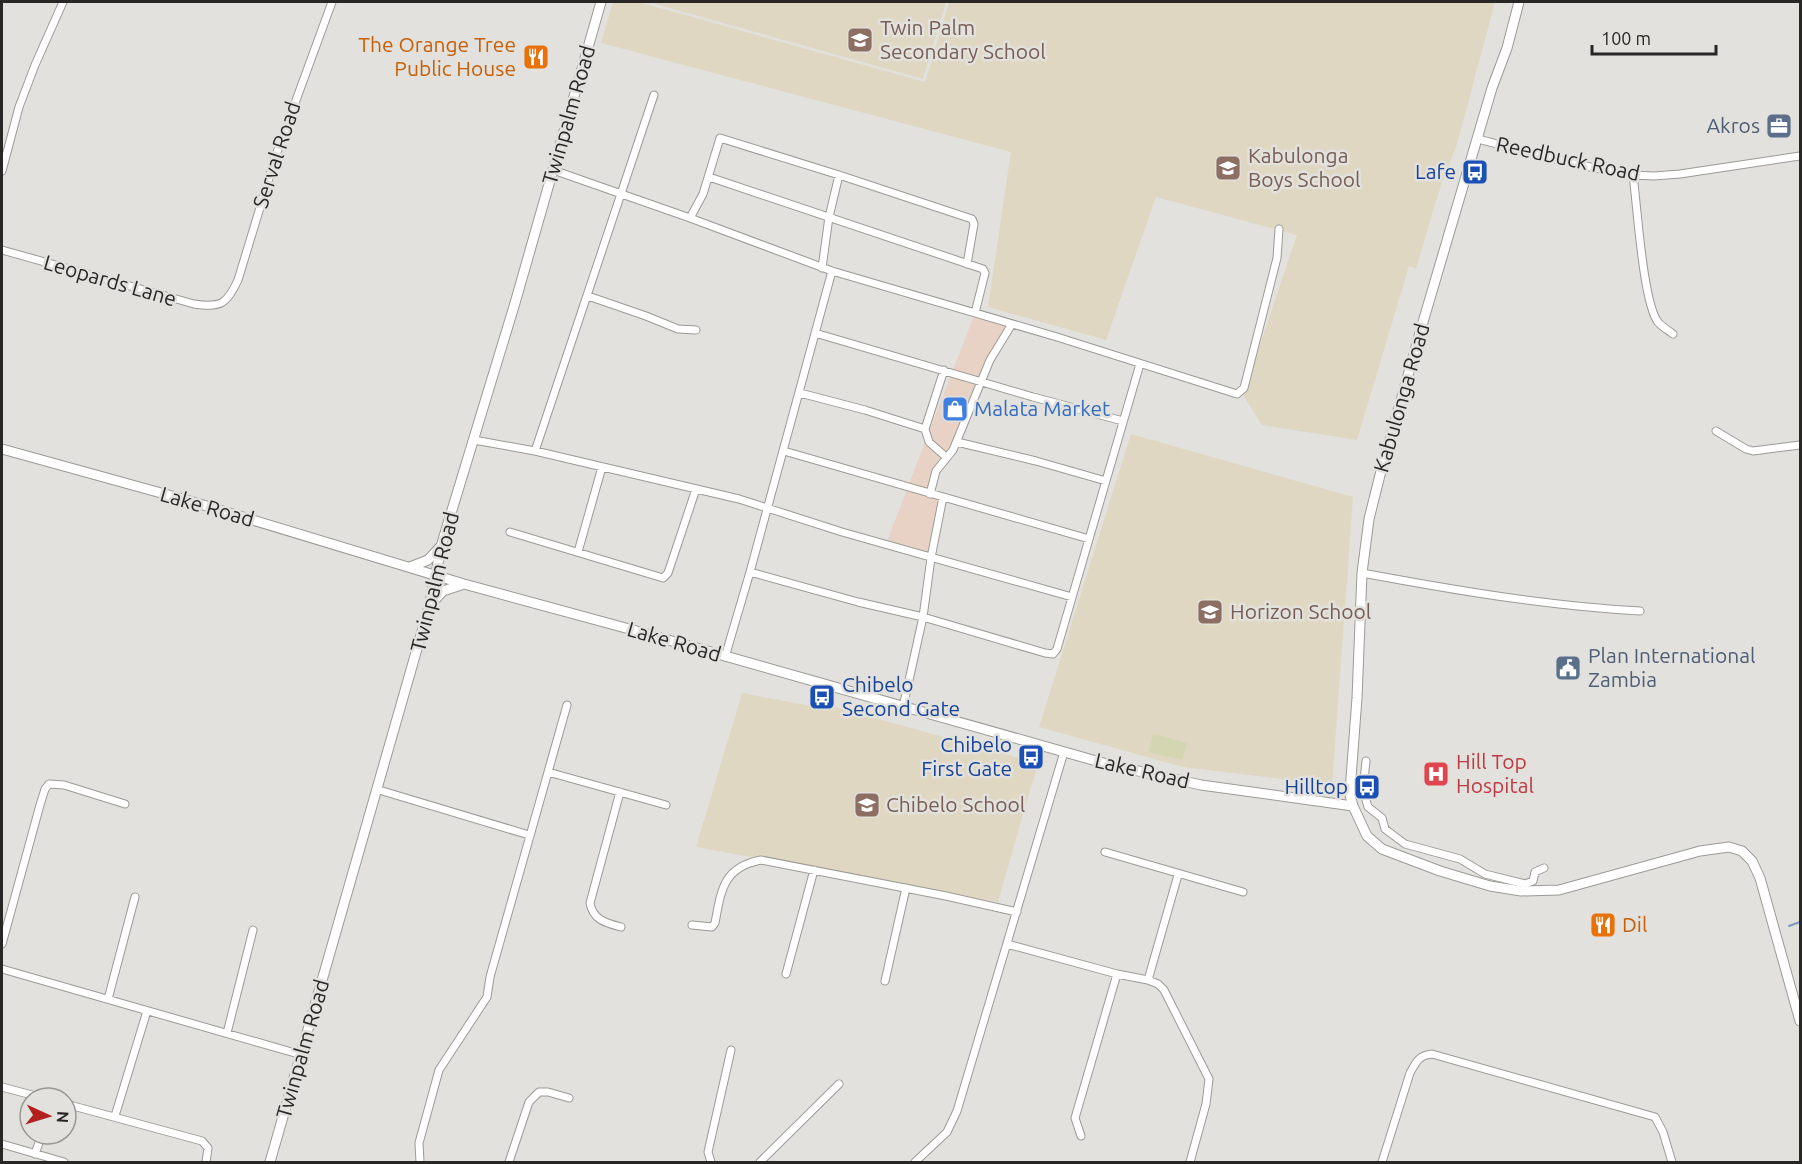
<svg xmlns="http://www.w3.org/2000/svg" width="1802" height="1164" viewBox="0 0 1802 1164" font-family="Ubuntu,sans-serif">
<style>
.commercial{fill:#e8d2c5}
.education{fill:#dfd7c1}
.green{fill:#d3d6b0}
.lines{fill:none;stroke-linecap:round;stroke-linejoin:round}
.stream{stroke:#7a99c1;stroke-width:2}
.minor-casing{stroke:#9b9a96;stroke-width:9}
.secondary-casing{stroke:#9b9a96;stroke-width:11}
.minor{stroke:#fff;stroke-width:7}
.secondary{stroke:#fff;stroke-width:9}
.labels{text-anchor:middle;stroke-width:5;stroke-linejoin:round;paint-order:stroke}
.education-label{font-size:21px;fill:#785e54;stroke:#e2e1dd;text-anchor:start}
.food-label{font-size:21px;fill:#c56008;stroke:#e2e1dd;text-anchor:end}
.street-label{font-size:21px;fill:#282726;stroke:#e2e1dd}
.service-label{font-size:21px;fill:#4e5e75;stroke:#e2e1dd;text-anchor:end}
.transit-label{font-size:21px;fill:#164399;stroke:#e2e1dd;text-anchor:end}
.shop-label{font-size:21px;fill:#366cbe;stroke:#e2e1dd;text-anchor:start}
.health-label{font-size:21px;fill:#be3a42;stroke:#e2e1dd;text-anchor:start}
</style>
<rect width="100%" height="100%" fill="#e2e1dd"/>
<path class="commercial" d="M975 313 1012 324 930 494 943 497 932 557 886 544Z"/>
<path class="education" d="M613 2H639L925 82 949 2H1495L1457 144 1441 185 1416 268 1409 266 1357 440 1262 425 1243 395 1297 235 1156 197 1106 340 988 307 1011 152 601 43Z
M648 2H946L923 79Z
M1131 434 1353 497 1332 785 1183 767 1039 727Z
M742 693 822 708 824 704 1038 763 998 902 696 847Z"/>
<path class="green" d="M1153 734 1187 743 1182 760 1149 752Z"/>
<g class="lines">
<path class="stream" d="M1789 926 1800 922"/>
<defs>
<path id="minor" d="M1478 139 1574 164 1633 175 1654 176 1680 174 1800 156
M553 170 690 218 832 271 1057 337 1237 394 1244 388 1277 258 1279 229
M2 171 19 107 35 65 63 2
M1633 175C1637 204 1643 303 1658 322 1662 327 1668 330 1673 334
M709 177 983 269 985 273 975 313
M690 218 703 194 720 138 839 175 972 219 974 224 967 264
M2 250 194 304C221 308 227 304 238 280L276 155 332 2
M822 268 829 217 839 175
M588 296 646 316 678 329 696 330
M815 333 1033 397 1123 421
M944 370 925 429 929 442 946 457
M800 393 865 410 925 429
M1716 431 1746 449 1753 451 1800 445
M474 440 535 451 739 499 842 532 1072 597
M957 442 1036 461 1106 481
M535 451 654 95
M784 451 1089 539
M930 494 936 471 953 450 990 360 1012 324
M510 532 663 578 668 573 696 489
M578 552 602 467
M750 572 858 602 923 617 1045 653 1053 654 1057 649 1140 364
M1362 573C1454 590 1547 606 1640 611
M725 657 750 572 832 271
M903 707 923 617 931 558 943 497
M1366 761 1363 789 1368 807 1382 818 1385 829 1405 844 1460 859 1485 874 1525 884 1533 881 1535 872 1544 868
M548 772 666 805
M379 790 529 835
M620 792 590 903C593 920 606 923 621 927
M1105 852 1243 892
M692 925 712 927 715 923C721 891 723 867 761 860L946 896 1017 912
M2 944 40 805 45 789 49 784 64 785 125 804
M1007 944 1117 974 1148 980 1158 984 1164 990 1209 1079 1206 1104 1190 1162
M2 969 302 1055
M786 974 814 870
M1148 980 1178 875
M885 981 906 888
M108 999 135 897
M227 1033 253 930
M2 1087 43 1098
M66 1104 202 1141 208 1148 206 1162
M115 1116 147 1011
M1081 1136 1075 1118 1117 974
M2 1144 64 1162
M35 1154 42 1134
M420 1162 419 1143 439 1070 487 997 490 977 567 705
M509 1162 529 1102 539 1092H548L569 1098
M711 1162 708 1152 731 1050
M760 1162 839 1084
M915 1162 947 1132 957 1111 1064 752
M1382 1162 1410 1073C1416 1062 1419 1055 1432 1054L1655 1117 1663 1132 1672 1162"/>
<path id="secondary" d="M1519 2 1507 48 1492 88 1423 322 1380 475 1369 519 1362 573 1357 698 1351 778 1350 795 1353 806 1367 836 1382 849 1440 871 1490 886 1521 891 1559 890 1700 851 1729 847 1742 851 1752 861 1760 878 1800 1021
M2 449 190 501 464 584 633 630 1107 764 1201 785 1353 806
M410 567 428 560 440 547
M431 604 443 591 461 585
M270 1162 429 607 442 543 515 303 601 2"/>
</defs>
<use href="#minor" class="minor-casing"/>
<use href="#secondary" class="secondary-casing"/>
<use href="#minor" class="minor"/>
<use href="#secondary" class="secondary"/>
</g>
<defs>
<symbol id="school-square" viewBox="-11 -11 22 22"><rect x="-9" y="-9" width="18" height="18" rx="4" fill="#8d6e63" stroke="#e2e1dd"/><path d="M0-5L7-2L0 1L-7-2ZM-4 1L0 2.5L4 1V4Q0 6-4 4Z" fill="#fff"/></symbol>
<symbol id="restaurant-square" viewBox="-11 -11 22 22"><rect x="-9" y="-9" width="18" height="18" rx="4" fill="#e8710a" stroke="#e2e1dd"/><path d="M-5-6h1v4h1v-4h1v4h1v-4h1v5L-1.5 .5V6h-2V.5L-5-1ZM5-6V6H3V1.5H1.5Q1.5-4 5-6Z" fill="#fff"/></symbol>
<symbol id="office-square" viewBox="-11 -11 22 22"><rect x="-9" y="-9" width="18" height="18" rx="4" fill="#5c6f8a" stroke="#e2e1dd"/><path d="M-6-3h4V-5.5h4V-3h4V5H-6ZM-1-4.5V-3h2v-1.5ZM-6 0V1H6V0Z" fill="#fff"/></symbol>
<symbol id="bus-square" viewBox="-11 -11 22 22"><rect x="-9" y="-9" width="18" height="18" rx="4" fill="#1a4fb4" stroke="#e2e1dd"/><path d="M-5-6H5V4H4V6H2V4H-2V6H-4V4H-5ZM-3.5-4V0h7V-4ZM-3.5 1.2v1.5H-2V1.2ZM2 1.2v1.5H3.5V1.2Z" fill="#fff"/></symbol>
<symbol id="shop-square" viewBox="-11 -11 22 22"><rect x="-9" y="-9" width="18" height="18" rx="4" fill="#3f7fe0" stroke="#e2e1dd"/><path d="M-5-2.5h2.3a2.7 3.5 0 0 1 5.4 0H5L5.5 6h-11ZM-1.5-2.5h3a1.5 2.3 0 0 0-3 0Z" fill="#fff"/></symbol>
<symbol id="civic-square" viewBox="-11 -11 22 22"><rect x="-9" y="-9" width="18" height="18" rx="4" fill="#5c6f8a" stroke="#e2e1dd"/><path d="M-.6-6.5H3V-4.5H.6V-3L4-1V1h2V6H-6V1h2V-1L-.6-3ZM-1.2 2.5V6h2.4V2.5Z" fill="#fff"/></symbol>
<symbol id="hospital-square" viewBox="-11 -11 22 22"><rect x="-9" y="-9" width="18" height="18" rx="4" fill="#e0444e" stroke="#e2e1dd"/><path d="M-5-5h3v3.5h4V-5h3V5h-3V1.5h-4V5h-3Z" fill="#fff"/></symbol>
</defs>
<g fill-rule="evenodd">
<use href="#school-square" x="845" y="25" width="30" height="30"/>
<use href="#restaurant-square" x="521" y="42" width="30" height="30"/>
<use href="#office-square" x="1764" y="111" width="30" height="30"/>
<use href="#school-square" x="1213" y="153" width="30" height="30"/>
<use href="#bus-square" x="1460" y="157" width="30" height="30"/>
<use href="#shop-square" x="940" y="394" width="30" height="30"/>
<use href="#school-square" x="1195" y="597" width="30" height="30"/>
<use href="#civic-square" x="1553" y="653" width="30" height="30"/>
<use href="#bus-square" x="807" y="682" width="30" height="30"/>
<use href="#bus-square" x="1016" y="742" width="30" height="30"/>
<use href="#hospital-square" x="1421" y="759" width="30" height="30"/>
<use href="#bus-square" x="1352" y="772" width="30" height="30"/>
<use href="#school-square" x="852" y="790" width="30" height="30"/>
<use href="#restaurant-square" x="1588" y="910" width="30" height="30"/>
</g>
<g class="labels">
<g class="education-label">
<text x="880" y="35">Twin Palm<tspan x="880" dy="24">Secondary School</tspan></text>
<text x="1248" y="163">Kabulonga<tspan x="1248" dy="24">Boys School</tspan></text>
<text x="1230" y="619">Horizon School</text>
<text x="886" y="812">Chibelo School</text>
</g>
<g class="food-label">
<text x="516" y="52">The Orange Tree<tspan x="516" dy="24">Public House</tspan></text>
<text x="1622" y="932" text-anchor="start">Dil</text>
</g>
<g class="street-label">
<text transform="translate(569 115) rotate(-74)" y="7">Twinpalm Road</text>
<text transform="translate(277 155) rotate(-72)" y="7">Serval Road</text>
<text transform="translate(1568 159) rotate(12)" y="7">Reedbuck Road</text>
<text transform="translate(110 281) rotate(16)" y="7">Leopards Lane</text>
<text transform="translate(1402 398) rotate(-74)" y="7">Kabulonga Road</text>
<text transform="translate(207 507) rotate(16)" y="7">Lake Road</text>
<text transform="translate(435 582) rotate(-76)" y="7">Twinpalm Road</text>
<text transform="translate(674 642) rotate(16)" y="7">Lake Road</text>
<text transform="translate(1142 771) rotate(13)" y="7">Lake Road</text>
<text transform="translate(303 1049) rotate(-74)" y="7">Twinpalm Road</text>
</g>
<g class="service-label">
<text x="1760" y="133">Akros</text>
<text x="1588" y="663" text-anchor="start">Plan International<tspan x="1588" dy="24">Zambia</tspan></text>
</g>
<g class="transit-label">
<text x="1456" y="179">Lafe</text>
<text x="842" y="692" text-anchor="start">Chibelo<tspan x="842" dy="24">Second Gate</tspan></text>
<text x="1012" y="752">Chibelo<tspan x="1012" dy="24">First Gate</tspan></text>
<text x="1348" y="794">Hilltop</text>
</g>
<g class="shop-label">
<text x="974" y="416">Malata Market</text>
</g>
<g class="health-label">
<text x="1456" y="769">Hill Top<tspan x="1456" dy="24">Hospital</tspan></text>
</g>
</g>
<rect width="1802" height="1164" fill="none" stroke="#282726" stroke-width="6"/>
<g transform="translate(48 1116) rotate(94)"><circle r="28" fill="#e2e1dd" stroke="#989794" stroke-width="1.5"/>
<path d="M0-4.5L10 22L0 15L-10 22Z" fill="#b1211f"/>
<text y="-9" font-size="16" font-weight="bold" text-anchor="middle" fill="#282726">N</text>
</g>
<path d="M1592 45v9h124v-9" fill="none" stroke="#282726" stroke-width="3"/>
<text x="1601" y="45" font-size="18" fill="#282726" stroke="#e2e1dd" stroke-width="4.5" paint-order="stroke">100 m</text>
</svg>
